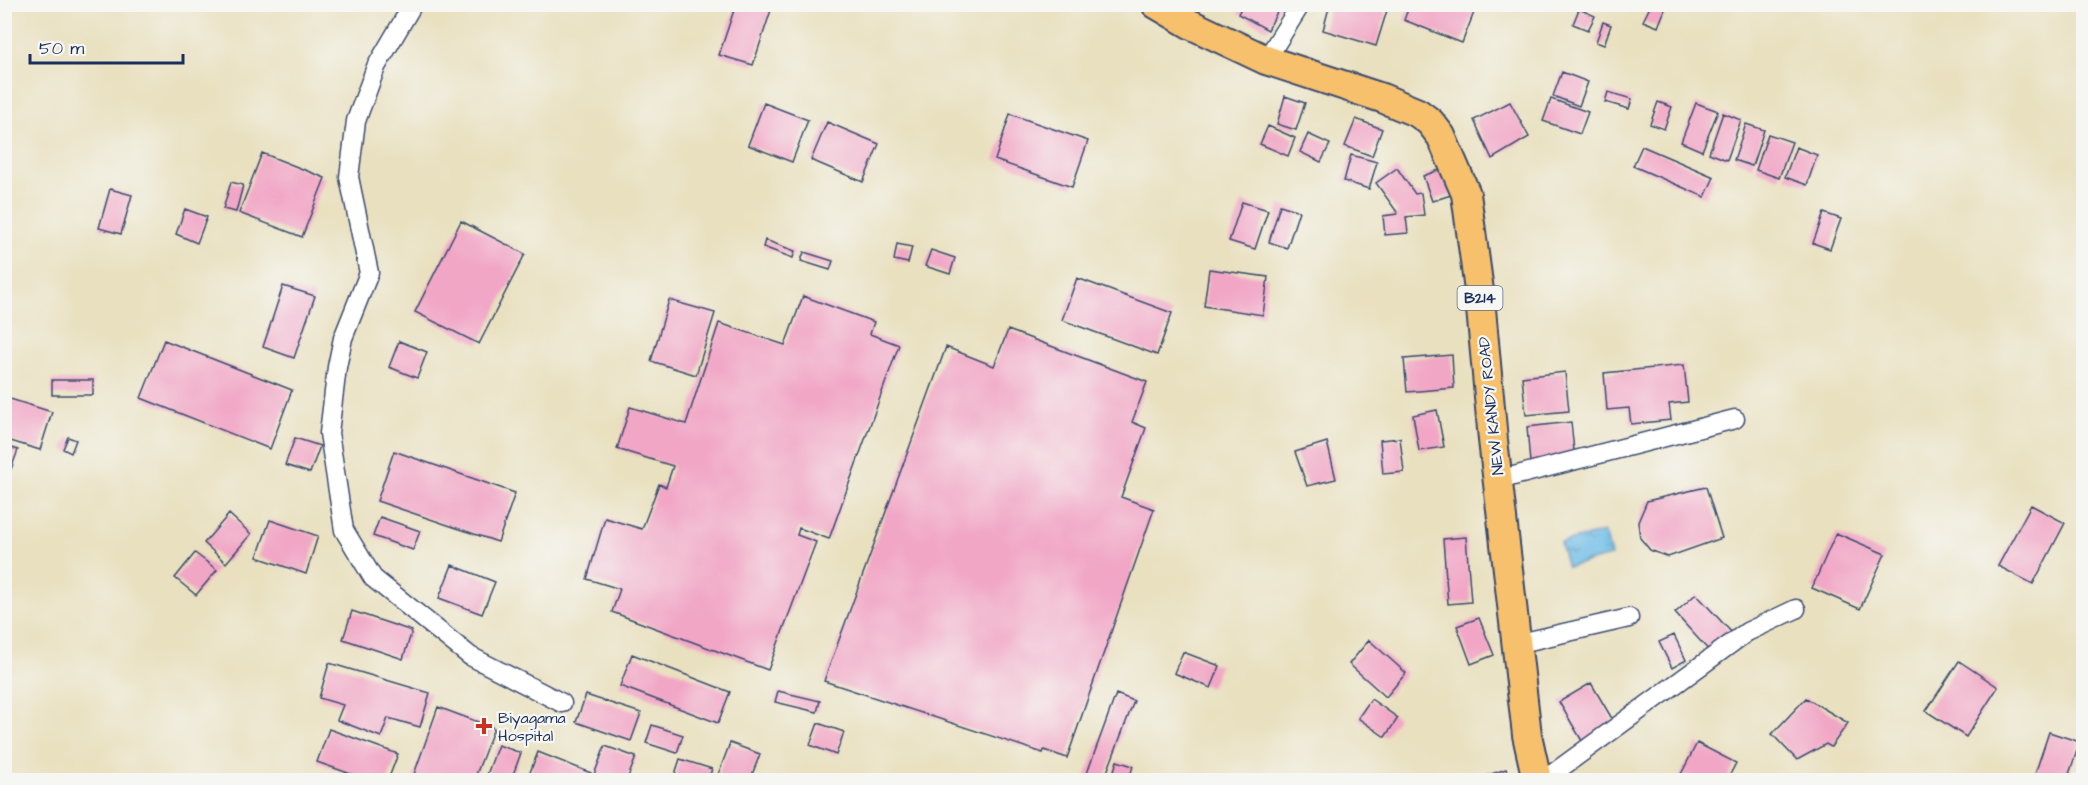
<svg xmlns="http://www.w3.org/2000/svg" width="2088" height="785" viewBox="0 0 2088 785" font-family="'Architects Daughter',sans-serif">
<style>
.water{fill:url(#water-ripples);stroke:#4476a2;stroke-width:1.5}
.building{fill:#f1a6c5}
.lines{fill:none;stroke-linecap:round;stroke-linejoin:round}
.minor-casing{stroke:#3a4a6d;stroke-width:21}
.primary-casing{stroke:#3a4a6d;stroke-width:32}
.minor{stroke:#fff;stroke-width:18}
.primary{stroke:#f7c06c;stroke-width:28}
.poi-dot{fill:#c8321e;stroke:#f6f6f2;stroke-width:2}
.labels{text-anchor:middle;stroke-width:4.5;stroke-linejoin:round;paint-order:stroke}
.shield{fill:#f6f6f2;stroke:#5d6b8a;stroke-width:1.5}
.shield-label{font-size:15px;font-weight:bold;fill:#1b2f5e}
.street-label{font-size:16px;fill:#1b2f5e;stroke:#f6f6f2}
.poi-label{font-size:16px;fill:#1b2f5e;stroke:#f6f6f2;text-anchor:start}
</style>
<defs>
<pattern id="water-ripples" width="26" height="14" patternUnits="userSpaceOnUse" patternTransform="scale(1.5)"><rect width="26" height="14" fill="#6cbce7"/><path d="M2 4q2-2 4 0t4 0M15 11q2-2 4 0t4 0" fill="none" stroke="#5899be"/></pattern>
</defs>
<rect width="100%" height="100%" fill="#f6f6f2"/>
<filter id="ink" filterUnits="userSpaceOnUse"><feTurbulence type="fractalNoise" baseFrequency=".0167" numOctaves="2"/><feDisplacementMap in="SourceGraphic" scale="12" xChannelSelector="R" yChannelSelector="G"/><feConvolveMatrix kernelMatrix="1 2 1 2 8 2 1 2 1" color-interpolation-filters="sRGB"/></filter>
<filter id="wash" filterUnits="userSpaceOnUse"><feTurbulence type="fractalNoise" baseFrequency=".008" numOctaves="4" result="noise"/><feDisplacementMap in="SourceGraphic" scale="24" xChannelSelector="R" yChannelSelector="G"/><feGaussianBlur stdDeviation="1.35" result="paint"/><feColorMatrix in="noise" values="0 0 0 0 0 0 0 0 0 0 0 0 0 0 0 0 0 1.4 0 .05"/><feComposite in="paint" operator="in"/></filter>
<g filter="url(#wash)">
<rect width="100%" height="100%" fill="#e9e0bf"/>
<path class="water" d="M1605 532 1611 556 1567 567 1560 543Z"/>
<g id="blocks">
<path class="building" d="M736 4H773L753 65 719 55Z
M1243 4H1281L1268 30 1238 14Z
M1330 4H1389L1376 46 1323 30Z
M1410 4H1462L1475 10 1462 43 1404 20Z
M1651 5H1661L1666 7 1658 27 1643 21Z
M1579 9 1595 16 1588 30 1573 24Z
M1603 22 1611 25 1604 45 1596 42Z
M1562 72 1588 82 1579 106 1553 96Z
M1608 92 1632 99 1629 109 1605 102Z
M1285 96 1305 103 1296 130 1277 124Z
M1551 99 1588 112 1580 134 1543 121Z
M1510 102 1529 137 1492 159 1474 120Z
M1658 102 1672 107 1664 129 1650 124Z
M764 103 808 120 792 162 748 145Z
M1696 103 1718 111 1702 151 1681 142Z
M1723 113 1741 120 1727 160 1709 153Z
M1010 114 1088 141 1072 187 995 160Z
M1356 119 1382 129 1372 156 1345 146Z
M827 122 879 144 863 182 811 160Z
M1746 124 1764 130 1752 166 1734 160Z
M1268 126 1295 138 1288 156 1260 144Z
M1308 134 1330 144 1321 162 1300 152Z
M1768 134 1792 142 1779 178 1756 170Z
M1642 146 1714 177 1705 197 1633 166Z
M1796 147 1817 155 1807 185 1785 177Z
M262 153 325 178 302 237 239 213Z
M1351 155 1377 162 1369 189 1344 181Z
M1397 168 1415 194 1421 193 1424 215 1406 217 1408 233 1385 235 1383 216 1397 214V212L1376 183Z
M1442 169 1451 195 1432 201 1423 176Z
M231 182 243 185 236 212 223 209Z
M110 189 132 195 121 234 99 228Z
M1242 202 1268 210 1255 249 1229 241Z
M1280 205 1299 211 1287 248 1269 242Z
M185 209 207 217 197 243 176 234Z
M1824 213 1841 219 1830 249 1813 243Z
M461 221 525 254 479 344 415 312Z
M765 240 795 251 793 258 763 247Z
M897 244 912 247 908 263 894 260Z
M931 250 955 258 950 274 925 266Z
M804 252 833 261 830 270 801 261Z
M1209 269 1268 277 1263 315 1204 306Z
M1077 278 1172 313 1157 355 1062 320Z
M283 286 315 296 294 358 263 347Z
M803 296 874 322 870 334 899 345 829 539 799 528 797 535 816 542 768 670 612 612 620 589 587 579 605 518 642 529 659 484 666 487 673 466 617 449 630 407 686 424 719 323 785 345Z
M669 300 715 313 696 375 651 361Z
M1008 330 1147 382 1132 422 1146 428 1121 497 1154 509 1067 758 1044 750 1043 753 824 681 946 347 994 366Z
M164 340 292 390 270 449 141 398Z
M399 341 427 352 417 378 389 367Z
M1452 355 1454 388 1407 392 1404 359Z
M1684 365 1688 402 1669 404 1671 420 1631 424 1629 408 1607 410 1604 373Z
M1565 372 1569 411 1526 415 1522 377Z
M52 380H93V395H52Z
M7 398 52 412 40 450 4 439V406Z
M1437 410 1444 447 1419 451 1413 415Z
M1571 422 1576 470 1531 475 1527 427Z
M68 437 76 440 71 453 63 449Z
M295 438 320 446 310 473 285 465Z
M1400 438 1404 472 1383 474 1380 440Z
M1327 442 1336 479 1307 486 1295 452Z
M4 445 18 450 11 469 4 467Z
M394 451 515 493 498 542 377 501Z
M1706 487 1722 538 1668 557 1650 550 1640 538 1638 522 1647 501Z
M2031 505 2065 523 2033 584 1998 566Z
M229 514 251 534 226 563 204 543Z
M380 517 420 531 413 550 373 536Z
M270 520 318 536 306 574 257 557Z
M1836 533 1885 554 1860 609 1812 588Z
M1466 537 1471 602 1448 604 1443 539Z
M195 553 217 570 196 595 175 578Z
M452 565 495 582 482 614 439 598Z
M1696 594 1733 634 1712 654 1675 613Z
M352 611 412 631 403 659 343 639Z
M1479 618 1494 655 1471 664 1457 626Z
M1674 635 1686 660 1672 668 1659 642Z
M1369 640 1406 673 1386 697 1349 664Z
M1183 652 1220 666 1211 688 1174 673Z
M632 654 730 692 718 723 620 686Z
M1959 661 1998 687 1966 737 1926 711Z
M329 663 430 693 420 727 388 718 381 737 337 720 343 705 319 698Z
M1591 683 1617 727 1585 746 1559 702Z
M778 691 820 701 817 712 775 702Z
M1116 694 1134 701 1104 780H1096L1086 776Z
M586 695 641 713 631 741 576 722Z
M1806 698 1848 723 1831 747 1826 744 1797 760 1772 734Z
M1371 699 1398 718 1385 737 1358 718Z
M438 707 494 728 474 780H421L413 777Z
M818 723 844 732 836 755 810 745Z
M652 725 683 735 677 753 646 743Z
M329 729 398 754 388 780H368L317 762Z
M2049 732 2080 742 2067 780H2033Z
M730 743 760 754 750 780H716Z
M1697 743 1736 763 1727 780H1678Z
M498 745 521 753 511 780H485Z
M605 746 636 757 627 780H592Z
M538 752 591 773 589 780H527Z
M680 759 712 769 708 780H673Z
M1117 761 1133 766 1129 780H1111Z
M1506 769 1510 780H1474Z"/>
</g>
</g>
<g filter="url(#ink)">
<use href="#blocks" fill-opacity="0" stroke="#3a4a6d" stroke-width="1.5"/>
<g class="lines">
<defs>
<path id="minor" d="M413 4 376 67 356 121 349 177 369 273 343 338 337 367 329 433 344 530 373 578 470 656 562 703
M1266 60 1301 4
M1498 480 1735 419
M1516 644 1629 618
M1544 780 1747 632 1796 609"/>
<path id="primary" d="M1156 4 1190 24 1266 60 1382 98 1418 113 1430 122 1441 136 1466 194 1480 298 1493 440 1527 735 1537 780"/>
</defs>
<use href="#minor" class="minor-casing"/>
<use href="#primary" class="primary-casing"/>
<use href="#minor" class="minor"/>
<use href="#primary" class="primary"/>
</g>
</g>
<path class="poi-dot" d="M481 717h6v6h6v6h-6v6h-6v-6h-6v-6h6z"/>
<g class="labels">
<rect class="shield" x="1457.5" y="286" width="45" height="24" rx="4.5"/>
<g class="shield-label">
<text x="1480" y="303">B214</text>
</g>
<g class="street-label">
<text transform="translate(1490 406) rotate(-96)" y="6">NEW KANDY ROAD</text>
</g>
<g class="poi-label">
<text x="498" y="723">Biyagama<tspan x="498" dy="18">Hospital</tspan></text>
</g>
</g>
<rect width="2088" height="785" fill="none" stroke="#f6f6f2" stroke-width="24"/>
<path d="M30 54v9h153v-9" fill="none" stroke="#1b2f5e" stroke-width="3"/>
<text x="39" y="54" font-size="18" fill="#1b2f5e" stroke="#f6f6f2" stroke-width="4.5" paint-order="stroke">50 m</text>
</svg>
